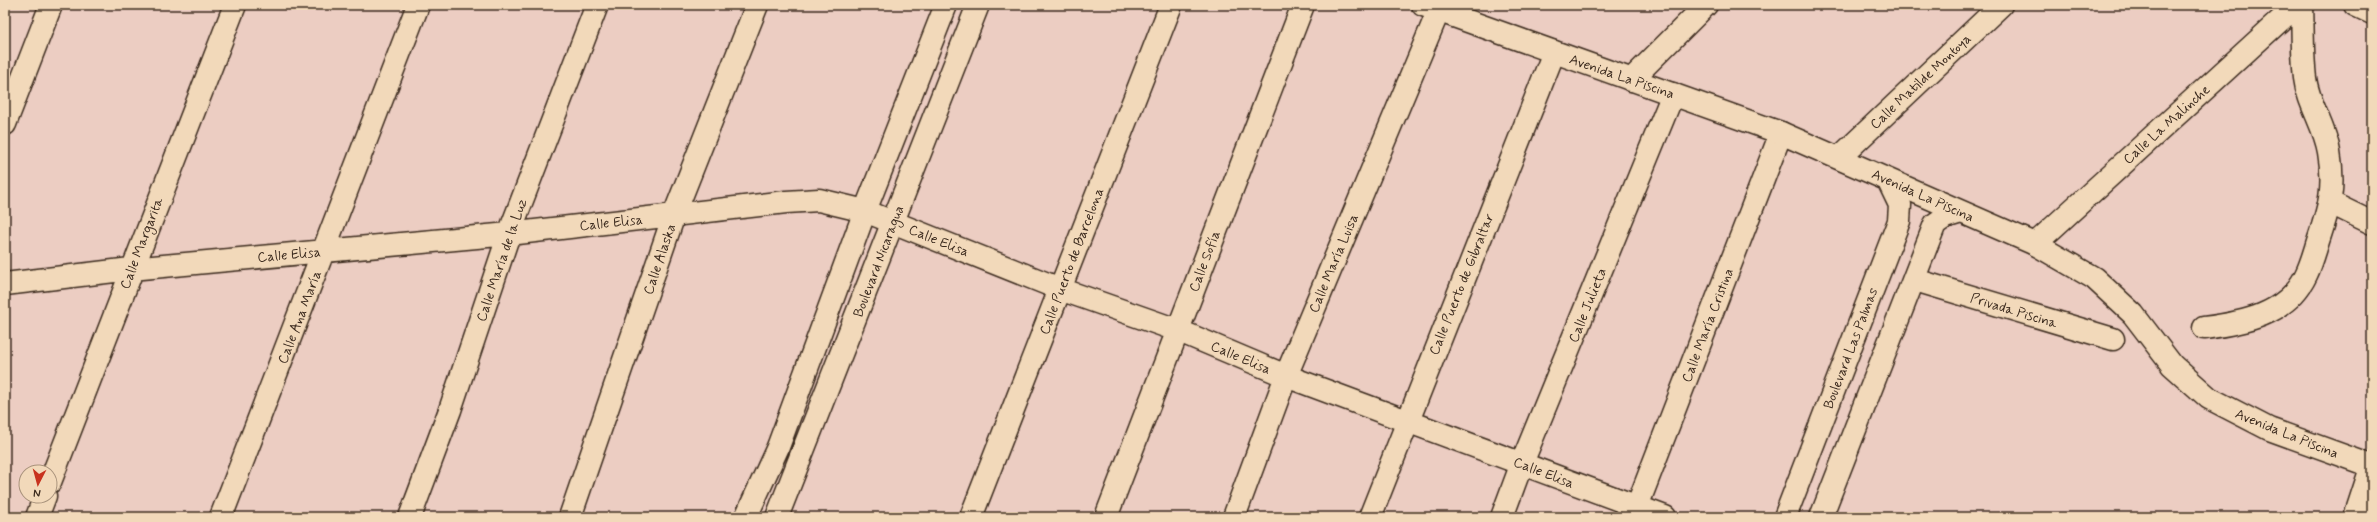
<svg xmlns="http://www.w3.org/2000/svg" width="2377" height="522" viewBox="0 0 2377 522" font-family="Mynerve,sans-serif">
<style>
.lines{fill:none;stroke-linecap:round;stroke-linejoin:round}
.street-casing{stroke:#3b2a1e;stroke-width:25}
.secondary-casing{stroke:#3b2a1e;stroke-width:25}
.street{stroke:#f2d9ba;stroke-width:22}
.secondary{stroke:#f2d9ba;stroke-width:22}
.labels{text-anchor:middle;stroke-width:3;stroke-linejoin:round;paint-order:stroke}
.street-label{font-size:14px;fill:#3b2a1e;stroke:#f2d9ba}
</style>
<rect width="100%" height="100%" fill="#eccdc2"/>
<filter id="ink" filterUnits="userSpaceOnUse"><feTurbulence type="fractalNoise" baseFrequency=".025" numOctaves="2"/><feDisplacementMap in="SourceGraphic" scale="8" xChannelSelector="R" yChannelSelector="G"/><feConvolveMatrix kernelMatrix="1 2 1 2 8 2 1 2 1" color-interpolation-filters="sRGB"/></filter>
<g filter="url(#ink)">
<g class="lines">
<defs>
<path id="street" d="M2355 5 2372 13
M1631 80 1706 5
M5 124 51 5
M1840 157 2001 5
M2331 203 2372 223
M2035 244 2297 5
M1915 280 2113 339
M5 284 131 269 509 234 786 202 819 200 865 211 1060 289 1177 330 1286 376 1665 517
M2204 328C2243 323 2287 315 2306 275 2312 263 2315 250 2319 238 2330 205 2335 187 2329 152 2325 126 2308 104 2305 78 2302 54 2303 29 2302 5
M50 482 235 5
M37 517 45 496
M221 517 418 5
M410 517 450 410 509 234 597 5
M570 517 674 215 757 5
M971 517 1171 5
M1106 517 1303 5
M1234 517 1286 376 1438 12
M1370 517 1554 52
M1502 517 1522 463 1673 94
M1633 517 1781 133
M2355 517 2372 465"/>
<path id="secondary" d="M1423 5 1781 133 2035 244 2094 278 2133 314 2172 365 2209 398 2269 429 2372 466
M746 517 778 447 865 211 946 5
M777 517 978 5
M1785 517 1899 221 1900 205 1888 180
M1821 517 1935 224 1945 217 1961 212"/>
</defs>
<use href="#street" class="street-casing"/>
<use href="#secondary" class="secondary-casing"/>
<use href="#street" class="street"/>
<use href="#secondary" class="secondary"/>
</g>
</g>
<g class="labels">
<g class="street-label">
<text transform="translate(1622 76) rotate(19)" y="5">Avenida La Piscina</text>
<text transform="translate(1920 81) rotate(-43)" y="5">Calle Matilde Montoya</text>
<text transform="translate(2166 124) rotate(-42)" y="5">Calle La Malinche</text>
<text transform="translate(1923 195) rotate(24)" y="5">Avenida La Piscina</text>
<text transform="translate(611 222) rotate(-6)" y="5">Calle Elisa</text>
<text transform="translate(939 240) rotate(22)" y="5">Calle Elisa</text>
<text transform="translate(141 243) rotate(-69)" y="5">Calle Margarita</text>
<text transform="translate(289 254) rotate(-5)" y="5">Calle Elisa</text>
<text transform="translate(659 259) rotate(-71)" y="5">Calle Alaska</text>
<text transform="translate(501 260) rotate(-71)" y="5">Calle María de la Luz</text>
<text transform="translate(878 261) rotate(-69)" y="5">Boulevard Nicaragua</text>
<text transform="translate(1071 261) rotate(-69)" y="5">Calle Puerto de Barcelona</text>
<text transform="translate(1204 261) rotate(-69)" y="5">Calle Sofía</text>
<text transform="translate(1333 263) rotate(-67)" y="5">Calle María Luisa</text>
<text transform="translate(1461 284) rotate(-68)" y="5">Calle Puerto de Gibraltar</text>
<text transform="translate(1587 305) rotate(-68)" y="5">Calle Julieta</text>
<text transform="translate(2014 310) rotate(17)" y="5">Privada Piscina</text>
<text transform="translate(299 317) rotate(-69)" y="5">Calle Ana María</text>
<text transform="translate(1707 325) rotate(-69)" y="5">Calle María Cristina</text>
<text transform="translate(1850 348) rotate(-69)" y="5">Boulevard Las Palmas</text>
<text transform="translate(1241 357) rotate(23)" y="5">Calle Elisa</text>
<text transform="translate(2287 433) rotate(22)" y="5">Avenida La Piscina</text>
<text transform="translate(1544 472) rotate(21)" y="5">Calle Elisa</text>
</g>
</g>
<rect width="2377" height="522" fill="none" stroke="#f2d9ba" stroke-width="20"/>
<rect x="10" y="10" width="2357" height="502" fill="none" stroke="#3b2a1e" stroke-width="1.5" filter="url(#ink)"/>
<g transform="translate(38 484) rotate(186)"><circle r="19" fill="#f2d9ba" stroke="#a9937c"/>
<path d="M0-3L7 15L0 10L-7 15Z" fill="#c8321e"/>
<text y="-6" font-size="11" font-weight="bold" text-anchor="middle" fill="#3b2a1e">N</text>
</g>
</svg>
